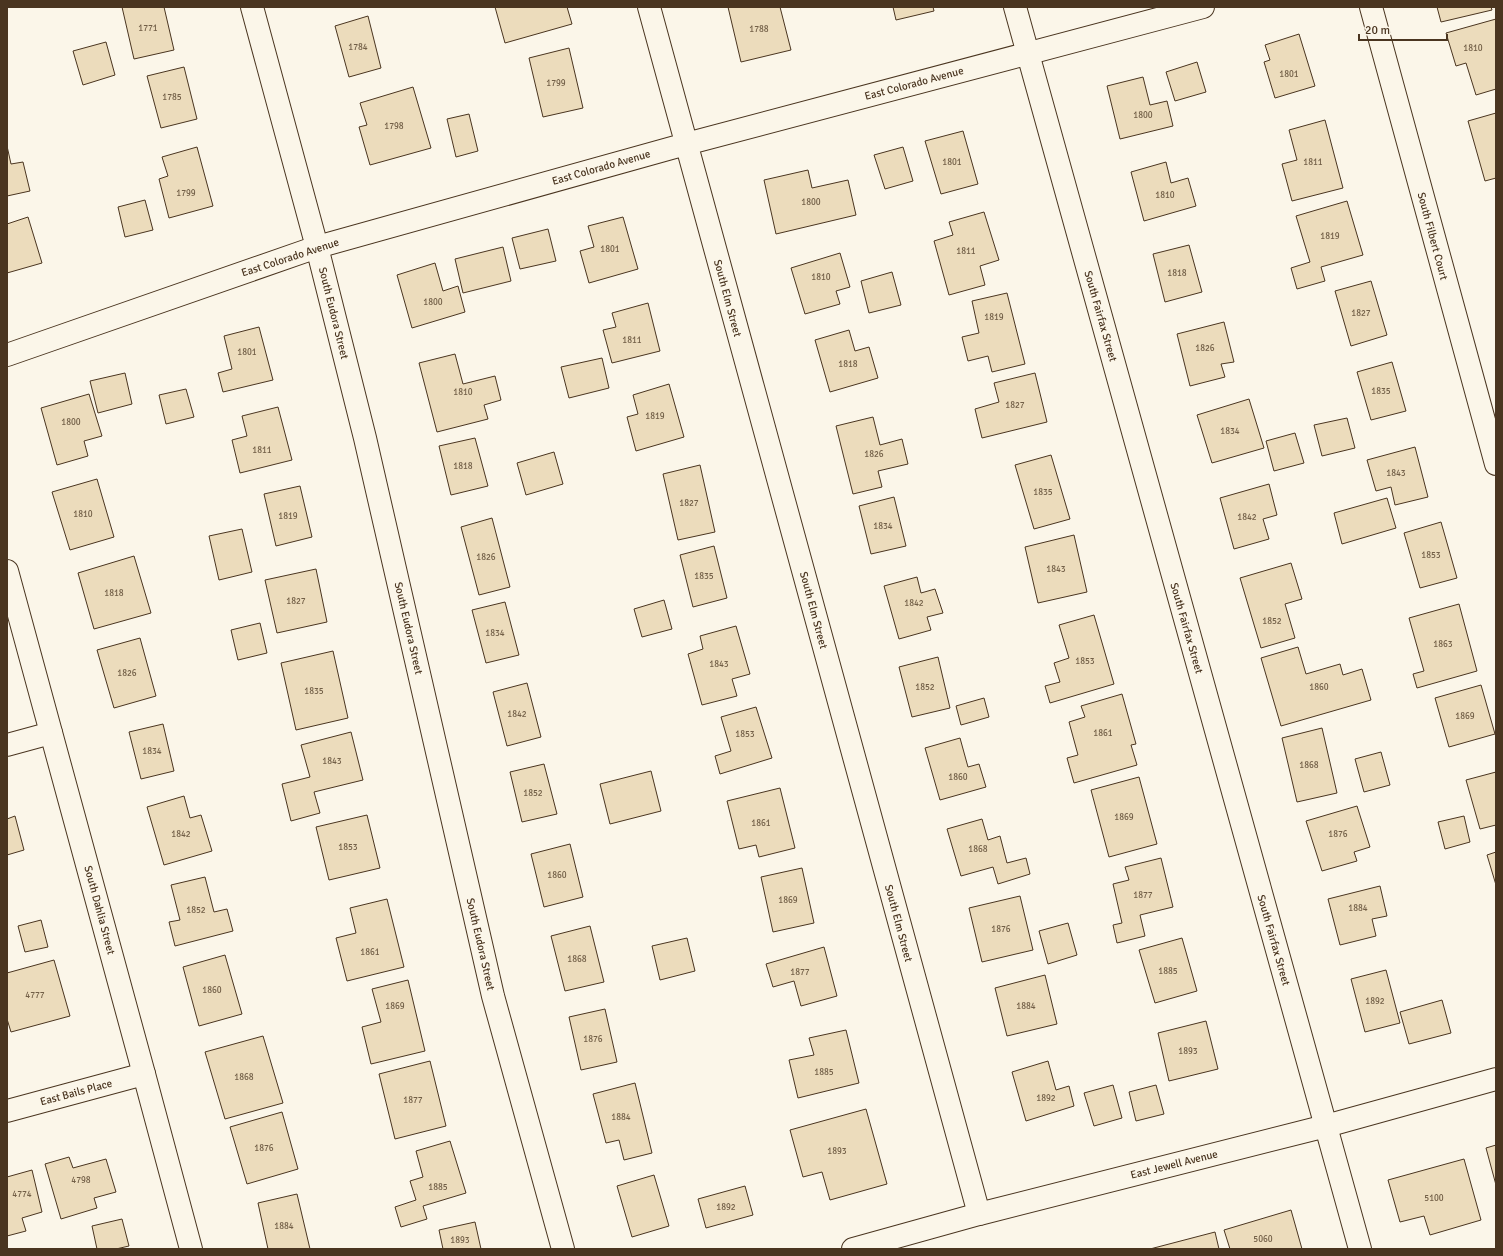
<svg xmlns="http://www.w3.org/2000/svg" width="1503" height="1256" viewBox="0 0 1503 1256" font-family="Signika,sans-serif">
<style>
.building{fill:#ecdcbc;stroke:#4a3520}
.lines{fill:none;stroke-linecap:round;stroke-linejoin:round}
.minor-casing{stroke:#4a3520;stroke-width:24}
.tertiary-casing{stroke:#4a3520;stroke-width:24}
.minor{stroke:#fbf6e9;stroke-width:22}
.tertiary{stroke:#fbf6e9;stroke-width:22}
.labels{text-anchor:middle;stroke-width:3;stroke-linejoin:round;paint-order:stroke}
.number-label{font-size:9px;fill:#725f47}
.street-label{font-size:11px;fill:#4a3520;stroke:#fbf6e9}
</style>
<rect width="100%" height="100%" fill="#fbf6e9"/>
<path class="building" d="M122 7H164L174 50 134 59Z
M495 7H567L572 24 505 43Z
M728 7H780L791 50 741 62Z
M893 7H933L934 11 896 20Z
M1437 7H1491L1492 10 1441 22Z
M368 16 381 68 349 77 335 26Z
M1496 19V89L1476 95 1466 63 1456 66 1446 33Z
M1299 34 1315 86 1275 98 1264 62 1270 60 1265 45Z
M106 42 115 75 83 85 73 51Z
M569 48 583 108 543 117 529 58Z
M1197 62 1206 92 1175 101 1166 72Z
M184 67 197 119 161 128 147 76Z
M1143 77 1150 105 1167 101 1173 126 1120 139 1107 86Z
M413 87 431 148 370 165 359 127 367 125 360 103Z
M1496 113V178L1485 181 1468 121Z
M469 114 478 151 456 157 447 119Z
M1325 120 1343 188 1292 201 1282 164 1297 160 1289 130Z
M963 131 978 184 941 194 925 141Z
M7 146 11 164 23 162 30 191 7 196Z
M197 147 213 206 169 218 159 179 168 176 162 157Z
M903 147 913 181 885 189 874 155Z
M1166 162 1171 183 1188 178 1196 206 1144 221 1131 172Z
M808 170 812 188 848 180 856 215 776 234 764 180Z
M145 200 153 230 125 237 118 207Z
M1347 201 1363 255 1321 267 1325 281 1297 289 1291 268 1310 262 1296 216Z
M984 212 999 260 980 266 985 285 949 295 934 241 953 235 949 222Z
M28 217 42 263 7 273V224Z
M623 217 638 269 589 283 580 251 594 247 588 226Z
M548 229 556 261 520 269 512 238Z
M1189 245 1202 292 1165 302 1153 254Z
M503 247 511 281 463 293 455 259Z
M840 253 850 287 836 291 840 304 805 314 791 268Z
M435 263 443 291 458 286 465 312 412 328 397 275Z
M892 272 901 305 869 313 861 281Z
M1371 281 1387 335 1351 346 1335 291Z
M1007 293 1025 364 992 372 988 356 968 361 962 337 979 333 972 301Z
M648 303 660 351 612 363 603 330 616 327 612 313Z
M1224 322 1234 362 1221 364 1225 377 1190 386 1177 334Z
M259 327 273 380 223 392 218 373 232 369 224 336Z
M849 330 855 351 869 347 878 378 830 392 815 340Z
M455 354 463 384 495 376 501 400 484 405 488 419 437 432 419 363Z
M602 358 609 388 569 398 561 367Z
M1392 362 1406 411 1371 420 1357 372Z
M125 373 132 404 98 413 90 381Z
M1035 373 1047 422 982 438 975 409 999 402 994 383Z
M669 384 684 437 636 451 627 417 638 414 633 395Z
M186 389 194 417 166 424 159 395Z
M89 394 102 436 84 441 88 456 57 465 41 408Z
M1249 399 1264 448 1212 463 1197 415Z
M278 407 292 460 240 473 232 440 247 436 242 416Z
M873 417 880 445 902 439 908 464 878 471 882 487 853 494 836 426Z
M1347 418 1355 448 1322 456 1314 425Z
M1295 433 1304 463 1274 471 1266 441Z
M475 438 488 486 451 495 439 446Z
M1415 447 1428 497 1395 505 1391 487 1376 491 1367 460Z
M554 452 563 484 526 495 517 463Z
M1051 455 1070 519 1034 529 1015 465Z
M700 465 715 532 678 540 663 474Z
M97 479 114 537 70 550 52 492Z
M1269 484 1277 515 1263 519 1269 539 1234 549 1220 498Z
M300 486 312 537 276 546 264 494Z
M894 497 906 546 871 554 859 506Z
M1387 498 1396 528 1342 544 1334 513Z
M492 518 510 587 479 595 461 527Z
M1441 522 1457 578 1420 588 1404 533Z
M242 529 252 572 219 580 209 536Z
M1074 535 1087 592 1038 603 1025 547Z
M714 546 727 598 693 607 680 555Z
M134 556 151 613 94 629 78 573Z
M1291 563 1302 599 1285 604 1295 638 1261 648 1240 578Z
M316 569 327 622 277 633 265 580Z
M917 577 921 593 935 589 943 613 927 617 931 630 899 639 884 586Z
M664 600 672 629 642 637 634 609Z
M505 602 519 655 486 663 472 610Z
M1459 604 1477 671 1417 688 1413 674 1424 671 1409 618Z
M1094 615 1114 684 1050 703 1045 686 1060 682 1054 663 1069 658 1059 625Z
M260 623 267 653 238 660 231 630Z
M736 626 750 674 732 679 737 696 702 705 688 654 703 649 700 636Z
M140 638 156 696 114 708 97 650Z
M1298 647 1306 674 1340 664 1343 675 1362 669 1371 700 1281 726 1261 658Z
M333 651 348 718 296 730 281 663Z
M938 657 950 708 912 717 899 667Z
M527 683 541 737 507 746 493 692Z
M1481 685 1495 734 1449 747 1435 698Z
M1122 694 1136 744 1131 745 1137 765 1074 783 1067 758 1078 755 1069 722 1085 717 1081 706Z
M984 698 989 717 961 725 956 706Z
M756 707 772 758 720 774 715 756 731 751 721 717Z
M163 724 174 771 141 779 129 732Z
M1322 728 1337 793 1297 802 1282 738Z
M351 732 363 780 314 792 320 813 291 821 282 784 310 777 301 745Z
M960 738 968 767 979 764 986 787 940 800 925 748Z
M1381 752 1390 785 1364 792 1355 759Z
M544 764 557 814 522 822 510 772Z
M651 771 661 811 610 824 600 784Z
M1496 772V825L1480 829 1466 780Z
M1139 777 1157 844 1109 857 1091 790Z
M780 788 795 848 759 857 756 845 739 849 727 801Z
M184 796 190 818 201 815 212 851 164 865 147 807Z
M1357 806 1370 847 1354 852 1357 861 1322 871 1306 821Z
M367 815 380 868 329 880 316 827Z
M15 816 24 850 7 855V819Z
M1464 816 1470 842 1445 849 1438 822Z
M982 819 988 840 1000 836 1007 863 1026 858 1030 874 998 884 993 867 961 876 947 829Z
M570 844 583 897 544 907 531 854Z
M1496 852V885L1487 855Z
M1161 858 1173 907 1140 915 1145 936 1117 943 1113 925 1122 923 1113 884 1129 880 1125 867Z
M802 868 814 923 773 932 761 877Z
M205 877 214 912 227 909 233 931 175 946 169 922 180 920 171 885Z
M1380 886 1387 916 1372 919 1376 936 1340 945 1328 899Z
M1020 896 1033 950 982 962 969 908Z
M387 899 404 967 347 981 336 938 356 933 350 908Z
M41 920 48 947 25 952 18 926Z
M1068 923 1077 955 1048 964 1039 931Z
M590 926 604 982 565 991 551 936Z
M687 938 695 971 660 980 652 946Z
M1182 938 1197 991 1155 1003 1139 950Z
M824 947 837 996 801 1006 794 981 773 987 766 964Z
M225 955 242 1014 199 1026 183 967Z
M54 960 70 1016 11 1032 7 1019V973Z
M1386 970 1400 1023 1365 1032 1351 979Z
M1045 975 1057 1024 1007 1036 995 988Z
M408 980 425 1051 371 1064 362 1027 381 1022 372 989Z
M1442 1000 1451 1033 1409 1044 1400 1012Z
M605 1009 617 1062 581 1070 569 1017Z
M1206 1021 1218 1069 1169 1081 1158 1033Z
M846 1030 859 1083 798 1098 789 1060 814 1055 809 1038Z
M263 1036 283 1103 225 1119 205 1052Z
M430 1061 446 1126 395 1139 379 1074Z
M1048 1061 1056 1090 1069 1086 1074 1106 1026 1121 1012 1072Z
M635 1083 652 1153 624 1160 619 1140 606 1143 593 1094Z
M1113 1085 1122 1118 1094 1126 1084 1093Z
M1156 1085 1164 1114 1136 1121 1129 1092Z
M866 1109 887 1184 830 1200 822 1172 803 1177 790 1130Z
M282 1112 298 1169 247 1184 230 1127Z
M450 1141 466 1193 423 1206 427 1219 401 1227 395 1207 416 1200 410 1181 423 1177 416 1151Z
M1496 1145V1185L1486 1148Z
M69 1157 73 1168 106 1159 116 1192 94 1198 97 1208 61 1219 45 1164Z
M1464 1159 1481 1220 1430 1235 1424 1216 1400 1222 1388 1180Z
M32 1170 42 1212 22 1218 26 1231 7 1236V1177Z
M654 1175 669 1226 632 1237 617 1186Z
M745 1186 753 1215 706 1228 698 1199Z
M297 1194 310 1249H268L258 1203Z
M1291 1210 1302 1249H1230L1224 1230Z
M122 1219 129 1246 116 1249H97L92 1226Z
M475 1222 481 1249H443L439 1230Z
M1215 1232 1219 1249H1150Z"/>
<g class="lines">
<defs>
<path id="minor" d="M252 7 317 247 365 438 493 996 563 1249
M649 7 979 1214
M1015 7 1360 1249
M1371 7 1496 464
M7 355 317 247 686 144 1203 7
M7 745 51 733
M7 1111 144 1074"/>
<path id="tertiary" d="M7 571 144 1074 191 1249
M853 1249 979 1214 1326 1126 1496 1079"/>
</defs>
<use href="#minor" class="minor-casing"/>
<use href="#tertiary" class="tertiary-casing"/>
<use href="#minor" class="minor"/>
<use href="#tertiary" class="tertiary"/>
</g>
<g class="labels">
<g class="number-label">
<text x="148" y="31">1771</text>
<text x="759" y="32">1788</text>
<text x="358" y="50">1784</text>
<text x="1473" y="51">1810</text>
<text x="1289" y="77">1801</text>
<text x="556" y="86">1799</text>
<text x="172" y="100">1785</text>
<text x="1143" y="118">1800</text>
<text x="394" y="129">1798</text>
<text x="952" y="165">1801</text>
<text x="1313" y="165">1811</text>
<text x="186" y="196">1799</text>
<text x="1165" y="198">1810</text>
<text x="811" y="205">1800</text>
<text x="1330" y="239">1819</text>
<text x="610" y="252">1801</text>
<text x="966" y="254">1811</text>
<text x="1177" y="276">1818</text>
<text x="821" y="280">1810</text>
<text x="433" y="305">1800</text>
<text x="1361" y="316">1827</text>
<text x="994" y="320">1819</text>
<text x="632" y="343">1811</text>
<text x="1205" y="351">1826</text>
<text x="247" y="355">1801</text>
<text x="848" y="367">1818</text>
<text x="1381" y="394">1835</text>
<text x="463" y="395">1810</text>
<text x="1015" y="408">1827</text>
<text x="655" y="419">1819</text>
<text x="71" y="425">1800</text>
<text x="1230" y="434">1834</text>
<text x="262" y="453">1811</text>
<text x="874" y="457">1826</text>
<text x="463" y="469">1818</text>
<text x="1396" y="476">1843</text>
<text x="1043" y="495">1835</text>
<text x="689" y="506">1827</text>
<text x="83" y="517">1810</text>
<text x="288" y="519">1819</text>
<text x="1247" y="520">1842</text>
<text x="883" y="529">1834</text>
<text x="1431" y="558">1853</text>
<text x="486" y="560">1826</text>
<text x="1056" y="572">1843</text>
<text x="704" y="579">1835</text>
<text x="114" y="596">1818</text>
<text x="296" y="604">1827</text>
<text x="914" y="606">1842</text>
<text x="1272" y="624">1852</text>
<text x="495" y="636">1834</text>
<text x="1443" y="647">1863</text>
<text x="1085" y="664">1853</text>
<text x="719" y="667">1843</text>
<text x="127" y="676">1826</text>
<text x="925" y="690">1852</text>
<text x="1319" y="690">1860</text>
<text x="314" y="694">1835</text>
<text x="517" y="717">1842</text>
<text x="1465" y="719">1869</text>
<text x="1103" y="736">1861</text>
<text x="745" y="737">1853</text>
<text x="152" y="754">1834</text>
<text x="332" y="764">1843</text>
<text x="1309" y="768">1868</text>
<text x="958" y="780">1860</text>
<text x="533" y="796">1852</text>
<text x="1124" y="820">1869</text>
<text x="761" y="826">1861</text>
<text x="181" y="837">1842</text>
<text x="1338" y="837">1876</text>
<text x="348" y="850">1853</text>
<text x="978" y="852">1868</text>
<text x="557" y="878">1860</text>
<text x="1143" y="898">1877</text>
<text x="788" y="903">1869</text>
<text x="1358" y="911">1884</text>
<text x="196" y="913">1852</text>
<text x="1001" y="932">1876</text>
<text x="370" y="955">1861</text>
<text x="577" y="962">1868</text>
<text x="1168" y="974">1885</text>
<text x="800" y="975">1877</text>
<text x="212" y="993">1860</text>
<text x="35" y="998">4777</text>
<text x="1375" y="1004">1892</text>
<text x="395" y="1009">1869</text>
<text x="1026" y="1009">1884</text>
<text x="593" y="1042">1876</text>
<text x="1188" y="1054">1893</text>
<text x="824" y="1075">1885</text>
<text x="244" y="1080">1868</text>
<text x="1046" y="1101">1892</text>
<text x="413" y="1103">1877</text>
<text x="621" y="1120">1884</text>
<text x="264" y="1151">1876</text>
<text x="837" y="1154">1893</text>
<text x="81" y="1183">4798</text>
<text x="438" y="1190">1885</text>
<text x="22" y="1197">4774</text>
<text x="1434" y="1201">5100</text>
<text x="726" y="1210">1892</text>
<text x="284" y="1229">1884</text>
<text x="1263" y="1242">5060</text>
<text x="460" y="1243">1893</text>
</g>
<g class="street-label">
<text transform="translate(914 83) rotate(-15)" y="4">East Colorado Avenue</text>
<text transform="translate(601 167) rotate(-16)" y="4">East Colorado Avenue</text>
<text transform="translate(1433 236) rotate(75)" y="4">South Filbert Court</text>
<text transform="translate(290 257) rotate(-18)" y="4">East Colorado Avenue</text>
<text transform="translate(728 298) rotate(75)" y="4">South Elm Street</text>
<text transform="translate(334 313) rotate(76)" y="4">South Eudora Street</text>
<text transform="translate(1101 316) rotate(74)" y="4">South Fairfax Street</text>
<text transform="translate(814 610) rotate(75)" y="4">South Elm Street</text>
<text transform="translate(409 628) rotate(77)" y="4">South Eudora Street</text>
<text transform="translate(1187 628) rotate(74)" y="4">South Fairfax Street</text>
<text transform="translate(100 910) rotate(75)" y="4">South Dahlia Street</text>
<text transform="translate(899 923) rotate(75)" y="4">South Elm Street</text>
<text transform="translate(1274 940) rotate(74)" y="4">South Fairfax Street</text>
<text transform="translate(481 944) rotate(77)" y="4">South Eudora Street</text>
<text transform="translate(76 1092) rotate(-15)" y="4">East Bails Place</text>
<text transform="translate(1174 1164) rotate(-14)" y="4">East Jewell Avenue</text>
</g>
</g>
<rect width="1503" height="1256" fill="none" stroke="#4a3520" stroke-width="16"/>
<path d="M1359 34v6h88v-6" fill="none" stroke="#4a3520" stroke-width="2"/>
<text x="1365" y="34" font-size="12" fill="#4a3520" stroke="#fbf6e9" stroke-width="3" paint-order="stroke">20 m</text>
</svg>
